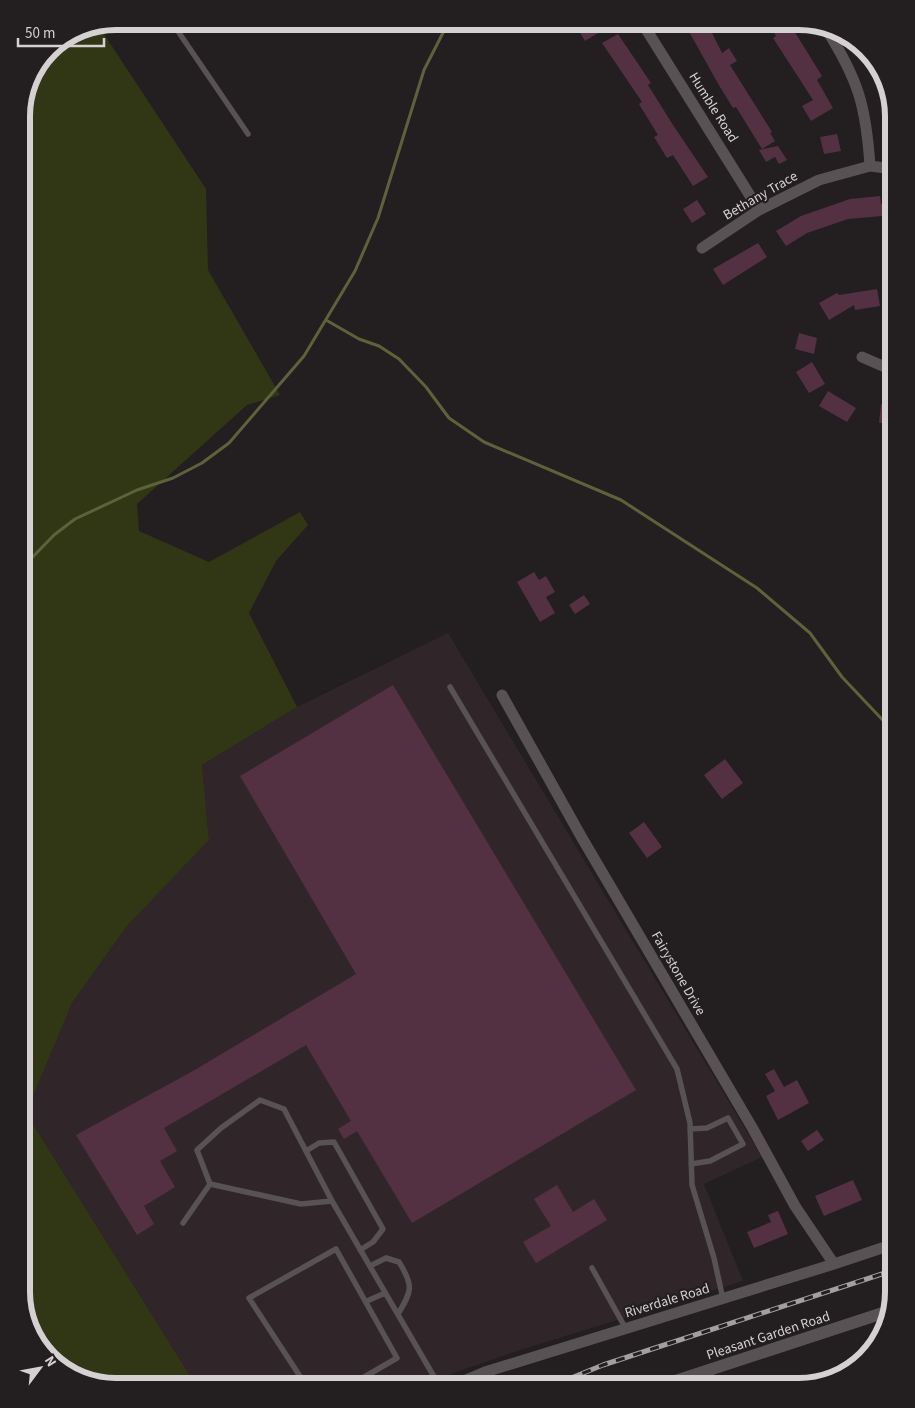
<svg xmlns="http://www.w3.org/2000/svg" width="915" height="1408" viewBox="0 0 915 1408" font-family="'Source Sans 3',sans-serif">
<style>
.built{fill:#30262a}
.green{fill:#313714}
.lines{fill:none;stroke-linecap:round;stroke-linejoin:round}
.stream{stroke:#5c633b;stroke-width:3}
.building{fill:#543043}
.lane{stroke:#585255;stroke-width:5.5}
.street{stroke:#585255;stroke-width:11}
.secondary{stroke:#585255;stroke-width:12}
.rail-casing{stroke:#a39ea0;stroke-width:5}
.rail{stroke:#231e20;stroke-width:3;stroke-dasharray:9;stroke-linecap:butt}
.labels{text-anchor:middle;stroke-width:4.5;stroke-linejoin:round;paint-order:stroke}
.street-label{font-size:14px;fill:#d5d1d3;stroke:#231e20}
.rim{fill:none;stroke:#d5d1d3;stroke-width:6}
</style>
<rect width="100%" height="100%" fill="#231e20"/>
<path class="built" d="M448 633 762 1157 704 1184 743 1281 517 1351 456 1372 423 1387H197L26 1113 72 1003 127 926 209 840 202 765 297 707Z"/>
<path class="green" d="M98 25 206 189 208 270 280 395 247 405 137 504 139 531 209 562 300 512 308 525 276 561 249 613 297 707 202 765 209 840 127 926 72 1003 26 1113 197 1387H110L68 1374 34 1339 21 1292V110L49 49 80 28Z"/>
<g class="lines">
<path class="stream" d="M326 320 359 339 379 346 399 359 426 387 449 418 484 442 621 500 757 588 810 633 842 677 894 732
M21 569 54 535 75 519 137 490 173 478 202 463 229 443 304 356 355 271 378 218 424 70 449 21"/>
</g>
<path class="building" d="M573 21H597L603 30 585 41Z
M683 21H706L722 53 729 48 737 61 730 65 772 132 770 133 775 141 762 149 736 107 733 108 720 87Z
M767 21H788L822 76 817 80 833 108 811 121 802 106 813 100 773 38 776 36Z
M618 34 651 83 648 85 673 125 708 177 693 186 673 155 667 158 654 137 658 135 639 104 642 102 602 43Z
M837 134 841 151 824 154 820 137Z
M778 146 787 160 779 164 775 157 766 162 759 150Z
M880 196 881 204 894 203V215L848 219 807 233 786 246 776 231 801 216 850 199Z
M697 200 706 214 692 223 683 209Z
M758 243 767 257 723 285 713 269Z
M877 289 880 306 855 310 854 305 829 320 819 303 837 293 839 295Z
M799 333 817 338 814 354 795 349Z
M812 362 825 384 809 393 796 372Z
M828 391 856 408 847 422 819 406Z
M881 404 894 406V443H887L885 423H879Z
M534 572 539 580 546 576 555 592 546 597 555 613 540 622 517 582Z
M584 595 590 604 575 614 569 605Z
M393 685 636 1090 412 1223 357 1131 344 1139 338 1129 351 1121 306 1045 164 1128 177 1151 160 1161 175 1187 144 1206 154 1224 137 1235 76 1135 193 1071 356 974 240 776Z
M725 759 743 783 722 799 704 775Z
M644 822 662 847 647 858 629 833Z
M774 1069 784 1087 797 1080 809 1103 778 1120 766 1096 775 1091 765 1074Z
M817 1130 824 1140 808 1151 801 1141Z
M853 1180 862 1200 824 1216 815 1196Z
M557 1185 573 1212 594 1199 607 1220 536 1263 523 1242 551 1226 534 1199Z
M778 1211 788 1234 754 1248 747 1232 771 1222 768 1215Z"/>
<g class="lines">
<path class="lane" d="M171 21 248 134
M450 687 677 1069 690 1123 692 1185 714 1258 723 1299
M260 1100 284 1109 332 1201 301 1204 210 1184 197 1150 221 1128Z
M690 1129 707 1128 728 1118 743 1144 710 1161 691 1164
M306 1151 319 1143 334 1142 383 1229 373 1242 360 1250
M332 1201 440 1387
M183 1223 210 1184
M370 1266 386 1258 399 1262C414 1286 412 1291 398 1314
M592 1268 626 1329
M367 1301 385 1293
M307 1387 249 1298 336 1249 397 1358 347 1387"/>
<path class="street" d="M641 21 759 210
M825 27C858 79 866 105 870 166
M702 248 759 210 819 180 870 166 894 169
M862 357 894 371
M502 695 582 838 753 1129 795 1206 834 1264
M449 1387 485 1372 834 1264 894 1244"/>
<path class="secondary" d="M657 1387 889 1311"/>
<defs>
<path id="rail" d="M549 1387 603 1365 894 1270"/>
</defs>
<use href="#rail" class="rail-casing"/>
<use href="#rail" class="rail"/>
</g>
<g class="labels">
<g class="street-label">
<text transform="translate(714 107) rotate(58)" y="5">Humble Road</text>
<text transform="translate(760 195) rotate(-30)" y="5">Bethany Trace</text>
<text transform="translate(679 973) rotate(60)" y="5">Fairystone Drive</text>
<text transform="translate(667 1300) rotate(-17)" y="5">Riverdale Road</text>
<text transform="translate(768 1335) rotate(-18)" y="5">Pleasant Garden Road</text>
</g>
</g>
<path d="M0 0H915V1408H0ZM116 30H799A86 86 0 0 1 885 116V1292A86 86 0 0 1 799 1378H116A86 86 0 0 1 30 1292V116A86 86 0 0 1 116 30Z" fill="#231e20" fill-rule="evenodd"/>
<path class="rim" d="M116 30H799A86 86 0 0 1 885 116V1292A86 86 0 0 1 799 1378H116A86 86 0 0 1 30 1292V116A86 86 0 0 1 116 30Z"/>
<g transform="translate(40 1368) rotate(58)" stroke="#231e20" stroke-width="4" paint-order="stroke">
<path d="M0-4L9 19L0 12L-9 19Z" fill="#d5d1d3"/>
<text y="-8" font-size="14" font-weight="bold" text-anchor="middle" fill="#d5d1d3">N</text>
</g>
<path d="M18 38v8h86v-8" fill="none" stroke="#d5d1d3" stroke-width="2.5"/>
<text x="25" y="38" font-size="15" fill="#d5d1d3" stroke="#231e20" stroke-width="4" paint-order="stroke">50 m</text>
</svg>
